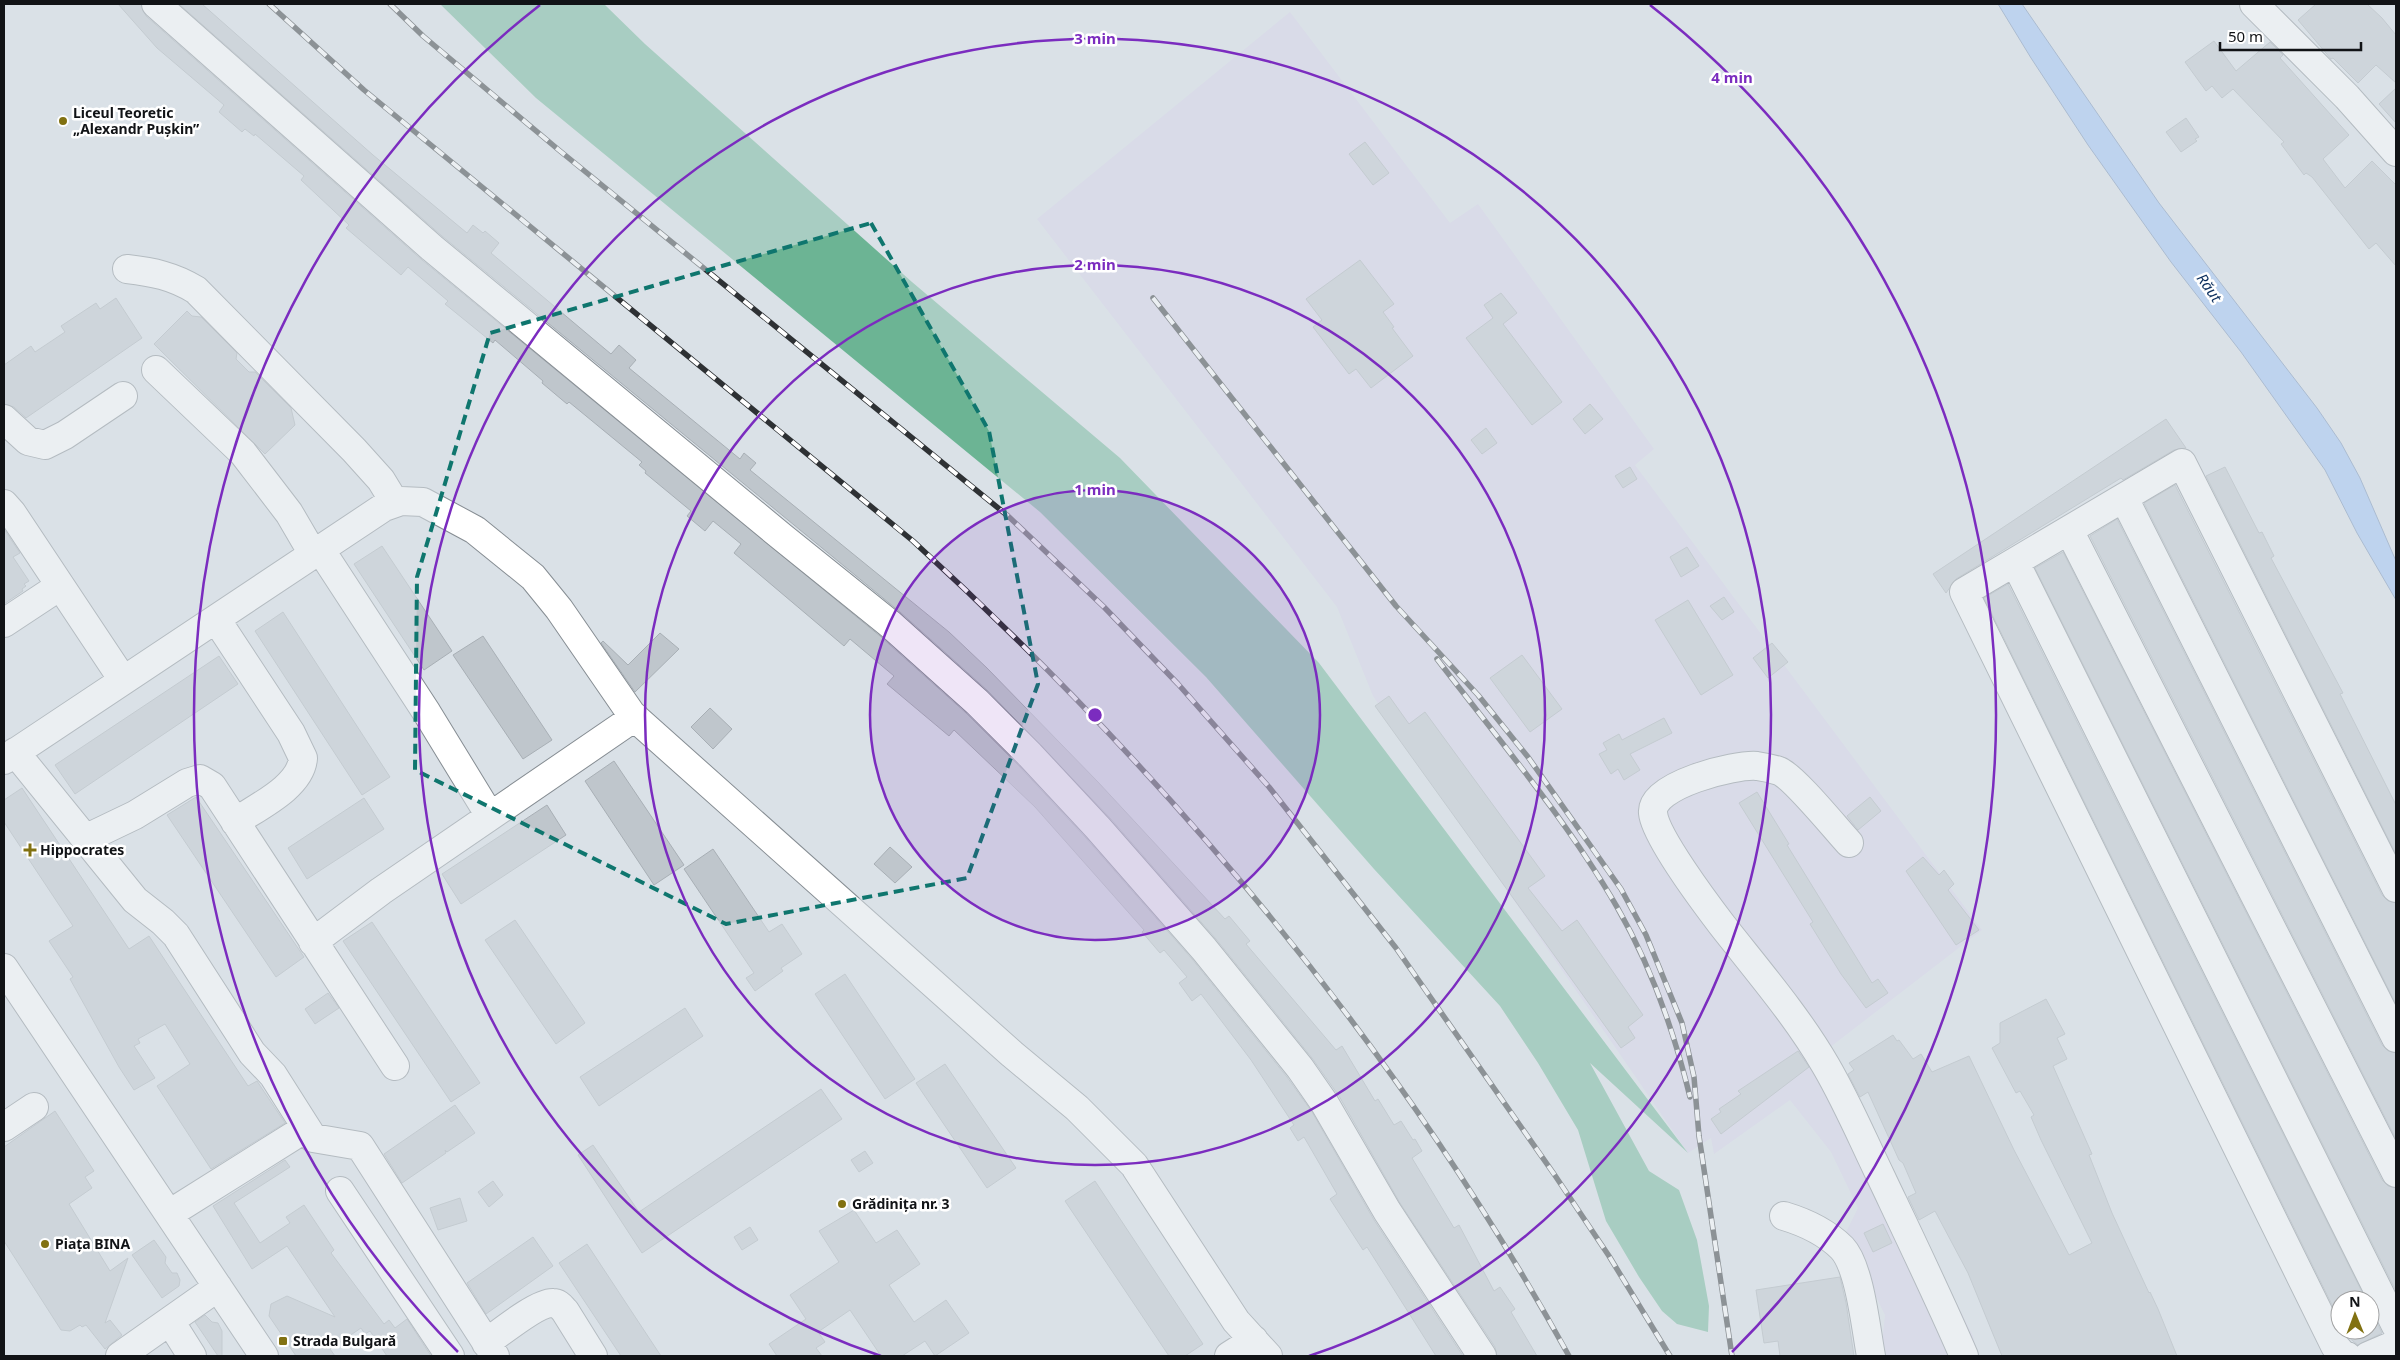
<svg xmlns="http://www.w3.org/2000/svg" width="2400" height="1360" viewBox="0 0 2400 1360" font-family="'Noto Sans',sans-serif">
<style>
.industrial{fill:#d7d2e8}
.forest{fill:#6cb494}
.water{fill:#9bc1f7;stroke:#728db4}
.building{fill:#bfc6cc;stroke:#a8afb5}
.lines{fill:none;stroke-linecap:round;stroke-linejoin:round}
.minor-casing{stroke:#868d93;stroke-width:30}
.minor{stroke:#fff;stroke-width:28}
.rail-casing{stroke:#2e3134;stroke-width:5.5}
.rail{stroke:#fff;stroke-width:4;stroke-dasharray:11;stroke-linecap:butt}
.marked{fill:none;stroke:#0f766e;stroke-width:4;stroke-dasharray:10 6;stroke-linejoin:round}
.ring{fill:none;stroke:#7b2cbf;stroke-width:2.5}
.poi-dot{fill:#817111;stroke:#fff;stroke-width:2}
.labels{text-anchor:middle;stroke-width:5;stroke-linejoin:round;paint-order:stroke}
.poi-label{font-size:14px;font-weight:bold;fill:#111316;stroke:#fff;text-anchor:start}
.water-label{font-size:15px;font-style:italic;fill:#092d5c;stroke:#fff}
.centre{fill:#7b2cbf;stroke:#fff;stroke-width:2.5}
.ring-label{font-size:15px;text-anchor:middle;font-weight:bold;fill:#7b2cbf;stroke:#fff;stroke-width:5;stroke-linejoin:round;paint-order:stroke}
</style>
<rect width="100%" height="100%" fill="#dae1e7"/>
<path class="industrial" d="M1290 12 1450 223 1478 204 1654 449 1635 465 1982 930 1829 1048 1973 1336 1978 1356H1864L1882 1345 1885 1315 1845 1234 1858 1208 1831 1152 1790 1100 1714 1154 1711 1138 1688 1153 1373 696 1337 607 1037 219Z"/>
<path class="forest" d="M440 4H604L645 44 912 282 1120 458 1319 663 1688 1153 1590 1063 1649 1171 1679 1190 1697 1240 1709 1306 1708 1332 1677 1324 1662 1311 1639 1277 1606 1221 1578 1130 1538 1063 1500 1006 1374 869 1206 677 1040 512 536 98Z"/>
<path class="water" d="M1998 4H2022L2159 203 2317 408 2341 443 2360 478 2396 561V600L2357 533 2325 470 2241 352 2171 262 2088 145 2031 58Z"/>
<path class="building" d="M118 4H141L146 16 422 260 880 636 966 713 1019 766 1086 838 1192 959 1287 1077 1312 1112 1374 1220 1463 1356H1436L1367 1247 1363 1250 1330 1199 1337 1194 1304 1137 1298 1141 1290 1128 1294 1125 1251 1060 1201 994 1192 1001 1179 983 1187 977 1164 950 1160 953 1142 932 1144 930 1035 807 954 730 949 736 887 684 894 676 850 639 844 646 734 553 741 544 713 521 705 531 687 516 691 511 645 473 646 471 639 465 642 462 569 402 567 404 542 383 543 381 495 340 493 343 445 304 448 301 408 267 401 275 346 228 349 225 301 180 304 176 255 134 254 136 245 129 242 132 219 112 224 105 157 48Z
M179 4H202L373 155 467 233 473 225 483 233 485 231 499 243 491 253 611 354 619 345 636 360 629 368 740 459 744 453 756 463 750 470 949 632 987 668 1098 782 1225 919 1229 916 1250 941 1246 944 1336 1050 1342 1046 1375 1101 1378 1099 1394 1125 1401 1121 1413 1140 1415 1139 1422 1151 1412 1158 1454 1228 1459 1225 1494 1291 1500 1287 1515 1309 1511 1312 1537 1356H1497L1495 1347 1400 1203 1339 1096 1312 1058 1216 939 1110 818 988 691 900 612 442 236Z
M2316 4H2367L2382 18 2396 35V83L2376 65 2358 83 2333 58 2331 59 2298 20Z
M2214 41 2236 71 2270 42 2283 55 2280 58 2349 135 2323 159 2345 188 2372 161 2396 185V266L2376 243 2369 249 2312 177 2306 173 2304 175 2281 144 2284 142 2233 89 2222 98 2212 86 2206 91 2185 62Z
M2396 88V123L2379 104Z
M2186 118 2199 137 2195 139 2197 141 2181 152 2166 132Z
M1365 142 1389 173 1373 185 1349 154Z
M1360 260 1394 304 1383 312 1394 327 1392 328 1413 356 1371 388 1356 369 1349 374 1313 327 1322 320 1306 299Z
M1501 293 1517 313 1503 324 1562 402 1532 425 1466 338 1493 318 1484 305Z
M116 298 142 338 26 418 14 407 4 404V365L31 346 35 352 65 332 61 326 96 303 100 309Z
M187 311 192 316 201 317 237 353 236 359 249 372H255L291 408 295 425 265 454 154 344Z
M1590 404 1603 419 1585 434 1573 419Z
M2166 419 2186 448 2174 450 2123 480 2121 478 1956 579 1946 593 1933 574Z
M1486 428 1497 443 1482 454 1471 440Z
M1630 467 1637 479 1623 488 1615 476Z
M2225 467 2259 533 2262 532 2274 556 2271 558 2343 693 2340 694 2396 805V854L2206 476Z
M2175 485 2382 895 2388 901 2396 903V1004L2144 503Z
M2117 519 2382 1045 2388 1051 2396 1053V1139L2090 536Z
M4 529 20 553 13 557 29 581 24 584 26 586 22 589 23 591 4 604Z
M382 546 452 651 424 670 354 564Z
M1687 547 1699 566 1681 577 1670 557Z
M2063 552 2382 1180 2388 1186 2396 1188V1291L2035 568Z
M2008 584 2366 1300H2340V1321L1984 598Z
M1724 597 1734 612 1722 620 1710 606Z
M1688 600 1733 675 1701 695 1655 620Z
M283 612 390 777 362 795 255 631Z
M660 633 679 649 635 692 601 643 603 641 628 665Z
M483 636 552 740 523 759 453 655Z
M1772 643 1788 662 1768 678 1753 658Z
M1522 655 1562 709 1530 732 1490 678Z
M219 656 238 684 75 794 55 765Z
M1389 696 1409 724 1425 712 1545 876 1528 888 1562 931 1577 920 1643 1015 1628 1027 1635 1038 1621 1048 1375 706Z
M710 708 732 729 713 749 691 727Z
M1664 718 1672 733 1630 754 1640 770 1624 780 1618 769 1611 774 1599 754 1607 750 1603 743 1619 734 1622 740Z
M614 761 684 865 654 885 585 781Z
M22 788 129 949 149 936 248 1086 257 1081 285 1123 211 1169 157 1086 190 1064 165 1024 138 1039 140 1043 134 1046 155 1078 134 1090 119 1067 70 979 73 977 49 941 73 926 4 822V800Z
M1757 792 1789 844 1787 845 1872 983 1878 979 1888 993 1866 1008 1841 974 1810 924 1813 922 1739 803Z
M196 797 304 957 276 977 167 815Z
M1870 797 1881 811 1858 830 1847 816Z
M364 798 384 829 307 879 288 848Z
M547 805 566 835 461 904 442 874Z
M890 847 912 867 895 883 874 864Z
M713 849 769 932 782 924 802 954 781 968 783 971 755 991 746 978 754 973 684 869Z
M1923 857 1939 875 1944 870 1954 884 1948 890 1979 930 1956 945 1906 871Z
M515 920 585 1023 556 1044 485 940Z
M372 922 480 1083 451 1102 343 941Z
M845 974 915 1079 885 1099 815 994Z
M328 993 339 1008 315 1024 305 1009Z
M2046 999 2065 1034 2057 1038 2067 1059 2053 1066 2092 1154 2089 1155 2112 1213 2149 1293 2150 1292 2158 1309 2177 1356H2002L1968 1273 1935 1211 1919 1220 1908 1197 1916 1193 1903 1163 1899 1160 1868 1092 1860 1097 1848 1074 1854 1070 1849 1063 1893 1035 1897 1041 1899 1040 1913 1059 1921 1054 1932 1072 1969 1056 2014 1150 2069 1255 2092 1243 2041 1140 2031 1117 2034 1115 2020 1091 2016 1093 1992 1048 2000 1043V1023Z
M685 1008 703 1036 599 1106 580 1077Z
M1798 1051 1809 1067 1721 1134 1711 1119 1721 1112 1719 1109 1741 1094 1738 1091Z
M945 1064 1016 1168 987 1188 916 1083Z
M821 1089 842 1119 642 1253 578 1155 593 1145 639 1212Z
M455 1105 475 1133 447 1152 445 1150 446 1153 402 1183 384 1154Z
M55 1111 94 1171 85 1177 92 1188 69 1204 110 1271 128 1258 105 1323 110 1320 122 1335 105 1349 86 1325 82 1327 80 1325 70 1331 61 1330 4 1241V1147Z
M865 1151 873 1163 859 1172 851 1160Z
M285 1160 290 1167 234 1203 260 1243 290 1223 286 1217 304 1205 334 1250 331 1253 384 1324 389 1320 395 1328 407 1319 431 1356H387L370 1331 365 1334 361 1328 330 1349 335 1356H296L269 1316 271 1304 287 1296 335 1317 287 1246 252 1269 213 1206Z
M493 1181 503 1195 489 1207 478 1192Z
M1095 1181 1203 1344 1185 1356H1169L1065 1201Z
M460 1198 467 1221 438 1230 430 1208Z
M854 1210 876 1243 897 1230 920 1264 889 1285 914 1322 946 1300 969 1333 935 1356 925 1341 902 1356H881L850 1310 818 1332 825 1342 816 1348 822 1356H777L769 1344 806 1319 790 1295 839 1262 819 1231Z
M1883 1224 1892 1243 1873 1252 1864 1233Z
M750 1227 758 1240 742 1250 734 1237Z
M533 1237 553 1266 486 1314 467 1283Z
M154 1240 166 1257 165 1263 172 1273H177L180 1280 179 1286 162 1298 132 1255Z
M587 1244 661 1356H621L559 1263Z
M1840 1277 1846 1303 1854 1356H1780L1778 1341 1764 1343 1756 1290Z
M2370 1309 2382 1333 2358 1345 2348 1337 2345 1330H2370Z
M205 1315 212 1322 218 1323 222 1331V1356H218L195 1322Z"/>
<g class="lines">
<defs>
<path id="minor" d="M156 4 432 248 782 537 890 624 977 702 1030 755 1098 828 1204 949 1300 1068 1325 1104 1387 1211 1482 1356
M2254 4 2347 97 2396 152
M127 269C153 272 173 276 196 290L354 450 381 480 395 503
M156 370 243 453 289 513 313 554
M4 419 28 441 45 445 65 435 123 396
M2124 498 2396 1038
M4 504 12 513 123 680
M2069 530 2396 1173
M320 549 427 713 490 816
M2015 562 2396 1326
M216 619 291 733 303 758C301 787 257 807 235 822
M4 623 60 586
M15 752 135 900 163 922 176 935 252 1053 273 1075 313 1138 360 1146 495 1356
M4 760 384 507 401 501 423 502 475 530 533 577 559 609 632 715 1012 1054 1077 1108 1134 1165 1236 1321 1268 1356
M87 838 135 815 187 783 200 779 212 786 395 1066
M1849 843C1836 829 1794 777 1779 771 1773 769 1764 767 1757 766 1735 764 1650 785 1653 813 1655 836 1706 904 1722 925 1758 971 1797 1016 1826 1066 1847 1102 1863 1140 1881 1177 1909 1236 1938 1296 1964 1356
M313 942 381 891 635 717
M4 968 264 1356
M4 1127 34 1107
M340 1191 450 1356
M169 1214 306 1128
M1784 1216C1804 1222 1827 1233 1842 1248 1860 1267 1866 1330 1871 1356
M170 1321 192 1356
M486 1343C500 1333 538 1302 553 1303 559 1303 561 1307 565 1311L593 1356
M120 1356 218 1287
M1229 1356 1254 1340
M2347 1356 2342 1354 2335 1346 1964 592 2182 463 2396 888
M2368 1356 2396 1344"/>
</defs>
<use href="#minor" class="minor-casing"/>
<use href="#minor" class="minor"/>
<defs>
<path id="rail" d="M269 4 364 90 913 541C1172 778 1399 1048 1569 1356
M390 4 423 36 560 151 1008 516 1104 607 1178 684 1269 787 1396 948 1554 1174 1609 1256 1670 1356
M1153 298 1396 606 1478 695 1528 757 1621 889 1646 935 1682 1023 1694 1077 1699 1136 1732 1356
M1437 659C1499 740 1566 819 1617 907 1651 966 1674 1031 1690 1097"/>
</defs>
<use href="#rail" class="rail-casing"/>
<use href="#rail" class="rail"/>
</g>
<path d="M0 0H2400V1360H0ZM871 223 989 431 1038 684 967 878 726 924 415 770 417 577 490 333Z" fill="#dae1e7" fill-opacity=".55" fill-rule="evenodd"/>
<path class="marked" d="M871 223 989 431 1038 684 967 878 726 924 415 770 417 577 490 333Z"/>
<circle cx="1095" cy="715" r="225" fill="#7b2cbf" fill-opacity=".12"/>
<g class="ring">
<circle cx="1095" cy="715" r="225"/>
<circle cx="1095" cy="715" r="450"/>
<path d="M881 1356A676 676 0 1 1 1309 1356"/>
<path d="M458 1352A901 901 0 0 1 540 5M1650 5A901 901 0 0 1 1732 1352"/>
</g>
<g class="poi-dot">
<circle cx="63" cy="121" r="5"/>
<path d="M27.5 842.5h5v5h5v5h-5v5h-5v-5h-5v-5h5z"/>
<circle cx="842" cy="1204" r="5"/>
<circle cx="45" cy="1244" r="5"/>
<rect x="278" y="1336" width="10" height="10" rx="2.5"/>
</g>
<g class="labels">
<g class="poi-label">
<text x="73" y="118">Liceul Teoretic<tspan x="73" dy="16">„Alexandr Pușkin”</tspan></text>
<text x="40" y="855">Hippocrates</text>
<text x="852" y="1209">Grădinița nr. 3</text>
<text x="55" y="1249">Piața BINA</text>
<text x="293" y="1346">Strada Bulgară</text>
</g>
<g class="water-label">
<text transform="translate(2209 288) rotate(55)" y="5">Răut</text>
</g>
</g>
<circle cx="1095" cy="715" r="8" class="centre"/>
<g class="ring-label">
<text x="1095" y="44">3 min</text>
<text x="1732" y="83">4 min</text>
<text x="1095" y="270">2 min</text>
<text x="1095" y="495">1 min</text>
</g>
<rect width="2400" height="1360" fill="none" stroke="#111316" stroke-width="10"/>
<g transform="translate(2355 1315) rotate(359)"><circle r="24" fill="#ffffff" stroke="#a0a1a2"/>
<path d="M0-4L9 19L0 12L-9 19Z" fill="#817111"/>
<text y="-8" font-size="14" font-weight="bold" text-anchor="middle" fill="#111316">N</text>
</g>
<path d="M2220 42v8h141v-8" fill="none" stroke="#111316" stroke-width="2.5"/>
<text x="2228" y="42" font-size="15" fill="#111316" stroke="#ffffff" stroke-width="4" paint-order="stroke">50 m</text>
</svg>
